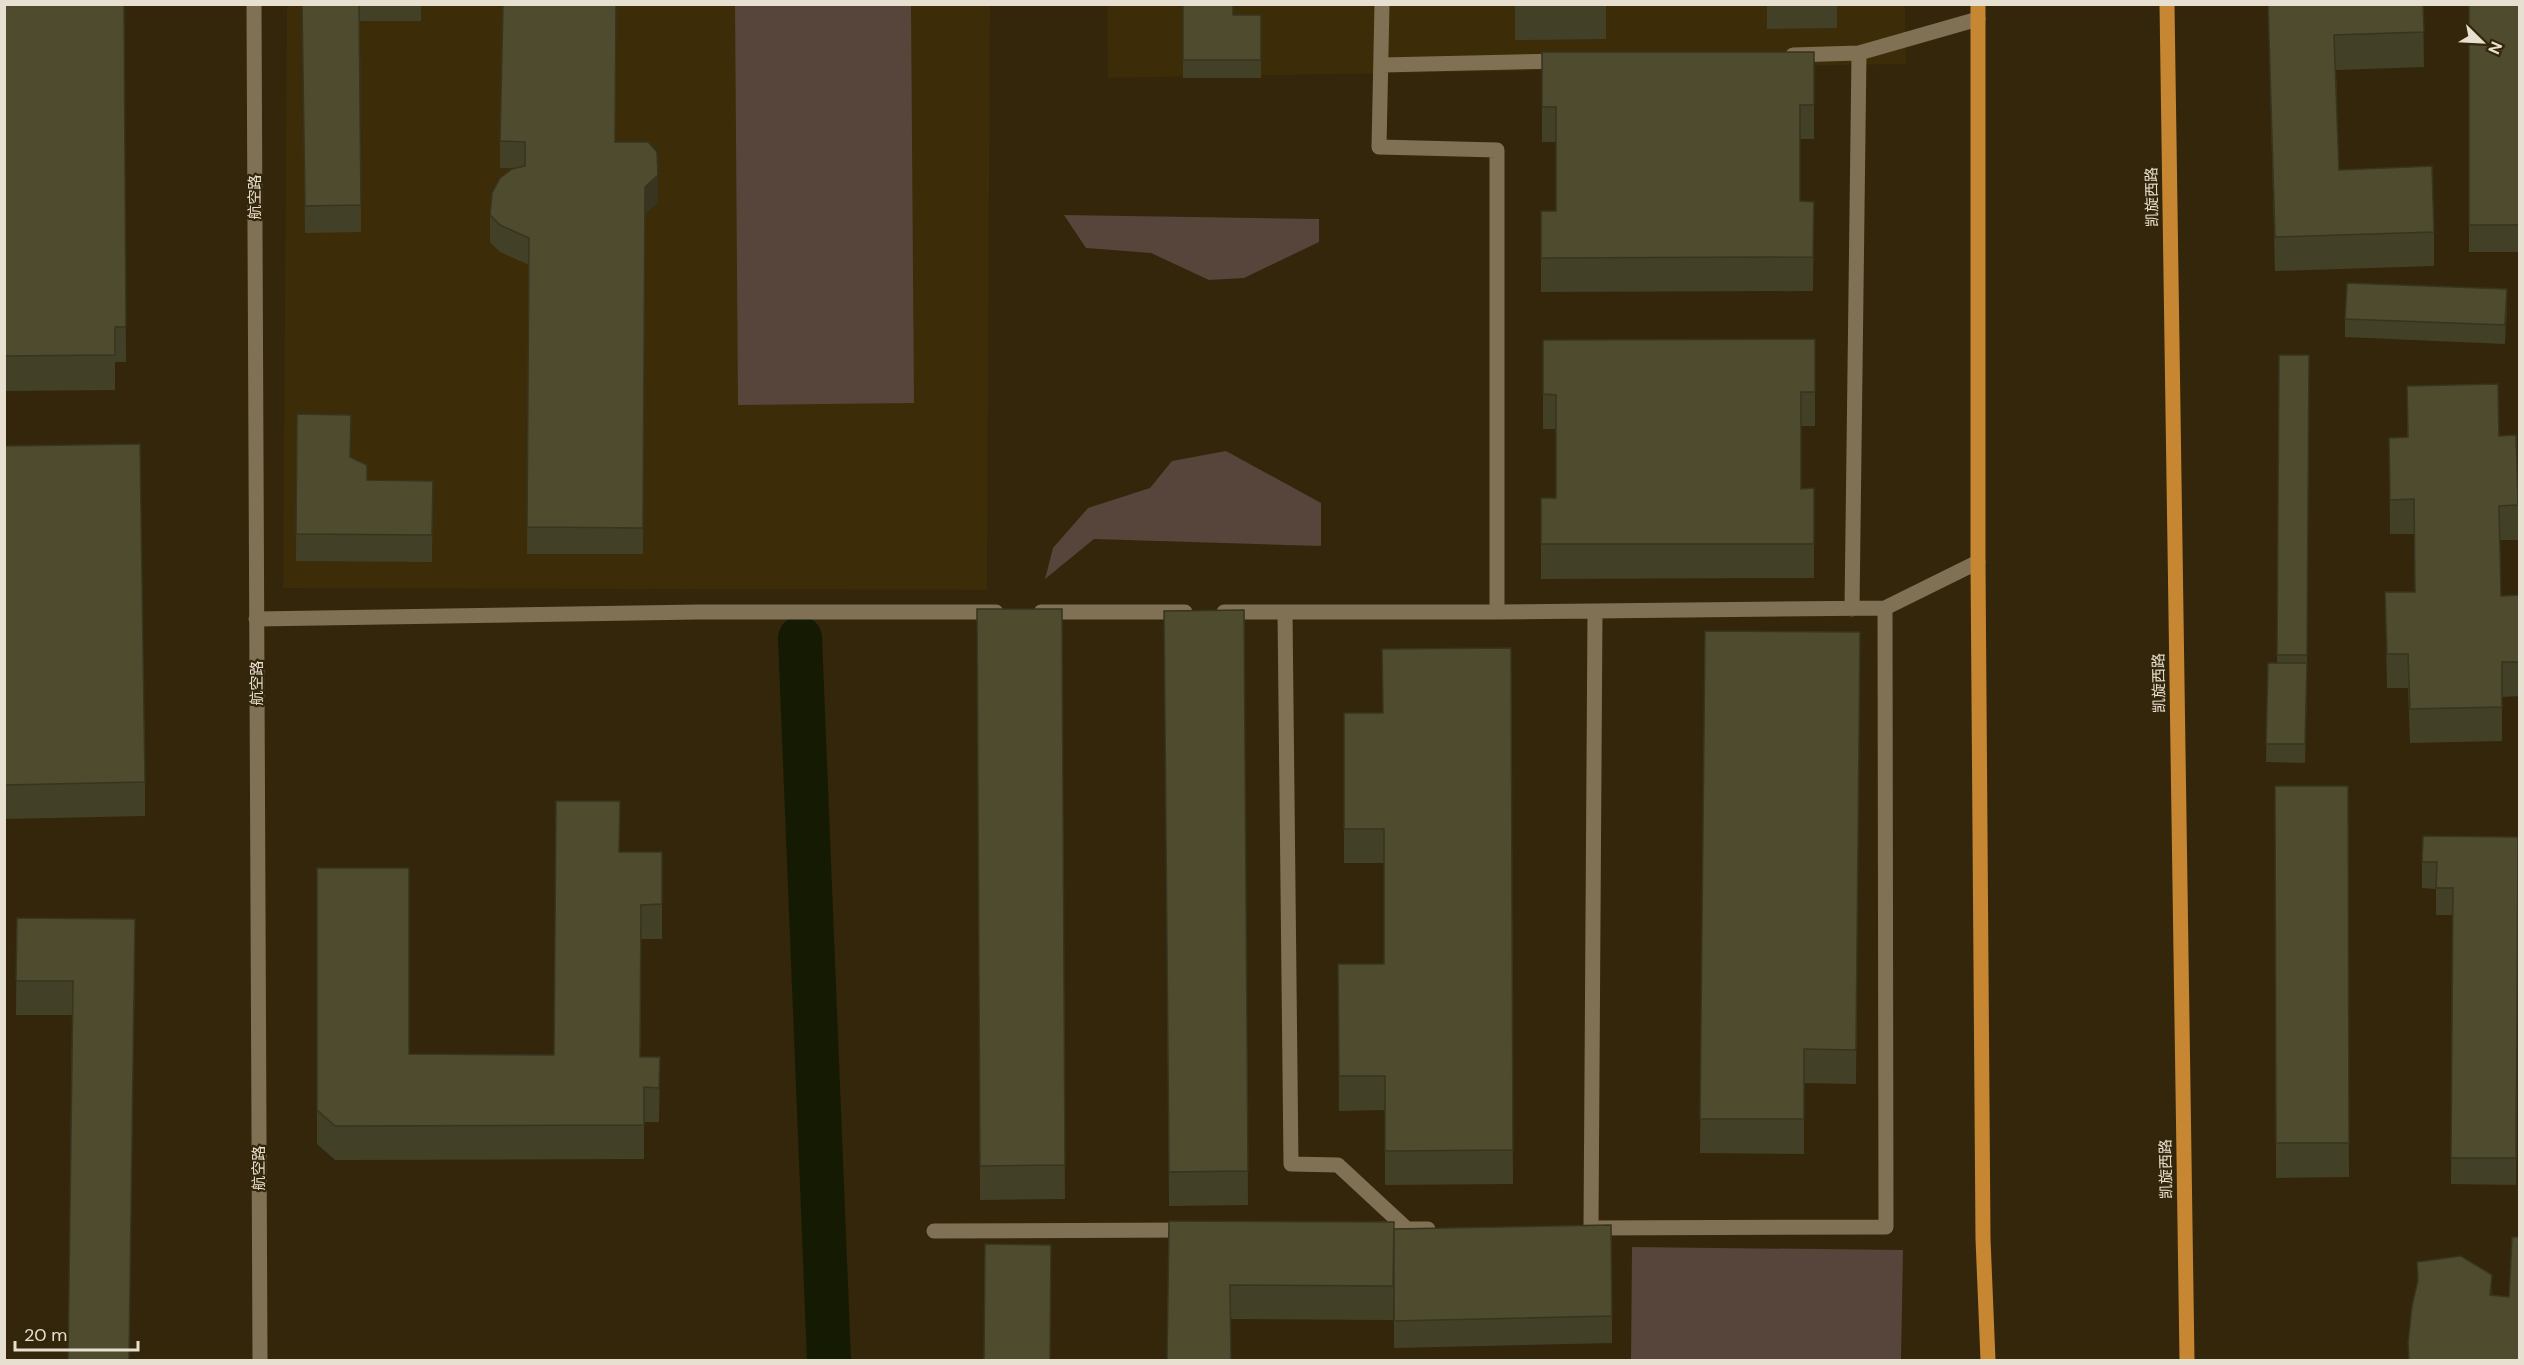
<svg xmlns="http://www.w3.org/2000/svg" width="2524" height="1365" viewBox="0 0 2524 1365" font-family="'DM Sans','Noto Sans SC',sans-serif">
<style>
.built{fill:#3c2c07}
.green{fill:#57443b}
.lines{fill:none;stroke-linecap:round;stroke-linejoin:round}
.canal{stroke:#151b02;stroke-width:44}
.lane{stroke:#807154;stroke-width:15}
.street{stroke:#807154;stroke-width:15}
.primary{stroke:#c78632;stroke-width:15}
.wall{fill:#434028}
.shaded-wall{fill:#373420}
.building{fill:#4e4b2e;stroke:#373420;stroke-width:1.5}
.labels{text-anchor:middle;stroke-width:4.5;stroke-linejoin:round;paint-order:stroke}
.street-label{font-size:15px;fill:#e7dfcf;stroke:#33260b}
</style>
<rect width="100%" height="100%" fill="#33260b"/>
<path class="built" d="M287 5H990L987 590 283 588Z
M1107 5H1905L1906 64 1108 78Z"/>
<path class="green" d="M735 5H911L914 403 738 405Z
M1064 215 1319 219V242L1244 278 1209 280 1151 253 1086 248Z
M1226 451 1321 503V546L1094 539 1045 579 1053 548 1088 508 1150 488 1172 461Z
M1632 1247 1903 1250 1901 1360H1631Z"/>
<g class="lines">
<path class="canal" d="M800 638 829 1360"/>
<path class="lane" d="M1382 4 1379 147 1497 150V612L1885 608 1978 562
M1793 55 1859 53 1978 19
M1381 65 1563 61
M1852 609 1859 53
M1041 612H1185
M1224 612H1497
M1285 612 1291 1164 1338 1165 1407 1229
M256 619 698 612H996
M1590 1228 1886 1227 1885 608
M1591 1228 1595 611
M1374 1229H1428
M934 1231 1188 1230"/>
<path class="street" d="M254 4 260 1360"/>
<path class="primary" d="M1978 4V562L1983 1239 1988 1360
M2167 4 2187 1360"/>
</g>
<path class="wall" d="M4 4H124L126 362H115V390L4 391Z
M302 4H421V21H360L361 232 305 233Z
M1183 4 1233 15H1261V78H1183Z
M1515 4H1606V39L1515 40Z
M1767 4H1837V28L1767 29Z
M2268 4H2423L2424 67 2336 70 2339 170 2434 232V266L2275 271Z
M2469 4H2520V252H2469Z
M1542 52H1814V139H1800V201L1814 202 1813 291 1541 292V211H1556V142H1542Z
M500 141 615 142 658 202 645 214 643 554H527L529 265 500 252 490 242V215L514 168H500Z
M2507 308 2505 344 2345 337V319Z
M1815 339V426H1801V489L1814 488V578L1541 579V498H1556V429H1543V340Z
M2279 355H2309L2307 682 2305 763 2266 762 2268 663H2277Z
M2407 386 2499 436 2518 505V540H2500L2501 596 2520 595V696L2502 697V741L2410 743 2408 688H2387L2385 592H2415L2414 534H2390L2389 438 2407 437Z
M297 414 350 457 367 480 433 481 432 562 296 561Z
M4 446 145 782V816L4 819Z
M977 609H1062L1065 1199 980 1200Z
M1244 610 1248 1205 1169 1206 1164 611Z
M1705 631 1860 667 1856 1084 1804 1083V1154L1700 1153Z
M1511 648 1513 1184 1385 1185V1110L1339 1111 1338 964H1384V863H1344V713H1382Z
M2275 786H2348L2349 1177 2276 1178Z
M2518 837 2516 1185 2451 1184 2452 915H2436V889L2422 888V862Z
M620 852H662V939H641L640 1057H660L659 1122H644V1159L335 1160 317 1144V868L409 1054 554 1055Z
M17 918 135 953 129 1360H68L72 1015H16Z
M1169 1221 1394 1229 1612 1316V1343L1394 1348V1257L1393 1320 1230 1319Z
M2417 1262 2492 1296 2520 1360H2408V1343L2417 1286Z"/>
<path class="shaded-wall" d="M658 175V202L645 214 643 554 645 187Z
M2507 289V308L2505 344V325Z
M2309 355 2307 682 2305 763 2307 663Z
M2492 1275V1310L2490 1295Z"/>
<path class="building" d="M4 4H124L126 327H115V355L4 356Z
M302 4H359L361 205 305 206Z
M503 4H616L615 142H648L657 152 658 175 645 187 643 528 527 527 529 238 500 225 490 215 492 193 500 178 512 169 525 166V142L500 141Z
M1183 4H1233V15H1261V60H1183Z
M1515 4H1606V5H1515Z
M2268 4H2423L2424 32 2334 35 2339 170 2432 166 2434 232 2275 237Z
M2469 4H2520V225H2469Z
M1542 52H1814V105H1800V201L1814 202 1813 257 1541 258V211H1556V107H1542Z
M2347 283 2507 289 2505 325 2345 319Z
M1815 339V392H1801V489L1814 488V544H1541V498H1556V395L1543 394V340Z
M2279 355H2309L2307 655H2277Z
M2498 384 2499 436 2516 435 2518 505 2499 506 2501 596 2520 595V662H2502V707L2410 709 2408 654H2387L2385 592H2415L2414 499 2390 500 2389 438 2408 437 2407 386Z
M297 414 351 415 350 457 367 465V480L433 481 432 535 296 534Z
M140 444 145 782 4 785V446Z
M977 609H1062L1065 1165 980 1166Z
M1244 610 1248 1171 1169 1172 1164 611Z
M1705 631 1860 632 1856 1050 1804 1049V1119H1700Z
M1511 648 1513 1150 1385 1151V1076H1339L1338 964H1384V829H1344V713H1383L1382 649Z
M2268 663H2307L2305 744H2266Z
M2275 786H2348L2349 1143H2276Z
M556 801H620L619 852H662V904L641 905 640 1057H660L659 1088 644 1087V1125L335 1126 317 1110V868H409V1054L554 1055Z
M2423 836 2518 837 2516 1158H2451L2453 888H2436L2437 862H2422Z
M17 918 135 919 129 1360H68L73 981H16Z
M1169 1221 1394 1222 1393 1286 1230 1285 1231 1360H1167Z
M1611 1225 1612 1316 1394 1321V1229Z
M2512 1237H2520V1360H2409L2408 1343 2412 1306 2418 1280 2417 1262 2461 1256 2492 1275 2490 1295 2509 1297Z
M985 1244 1051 1245 1050 1360H984Z"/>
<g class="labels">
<g class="street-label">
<text transform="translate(255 197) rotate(-90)" y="5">航空路</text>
<text transform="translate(2152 197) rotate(-91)" y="5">凯旋西路</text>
<text transform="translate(257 683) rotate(-90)" y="5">航空路</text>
<text transform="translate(2159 683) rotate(-91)" y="5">凯旋西路</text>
<text transform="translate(259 1168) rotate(-90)" y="5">航空路</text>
<text transform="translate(2166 1169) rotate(-91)" y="5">凯旋西路</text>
</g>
</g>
<rect width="2524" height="1365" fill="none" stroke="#e7dfcf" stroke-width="12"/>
<g transform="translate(2482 42) rotate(114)" stroke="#33260b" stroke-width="4.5" paint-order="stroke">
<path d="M0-4.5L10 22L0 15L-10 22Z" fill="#e7dfcf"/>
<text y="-9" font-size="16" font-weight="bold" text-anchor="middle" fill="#e7dfcf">N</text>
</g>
<path d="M15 1341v9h123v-9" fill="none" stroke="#e7dfcf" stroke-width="3"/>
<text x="24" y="1341" font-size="18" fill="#e7dfcf" stroke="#33260b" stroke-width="4.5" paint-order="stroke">20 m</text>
</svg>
